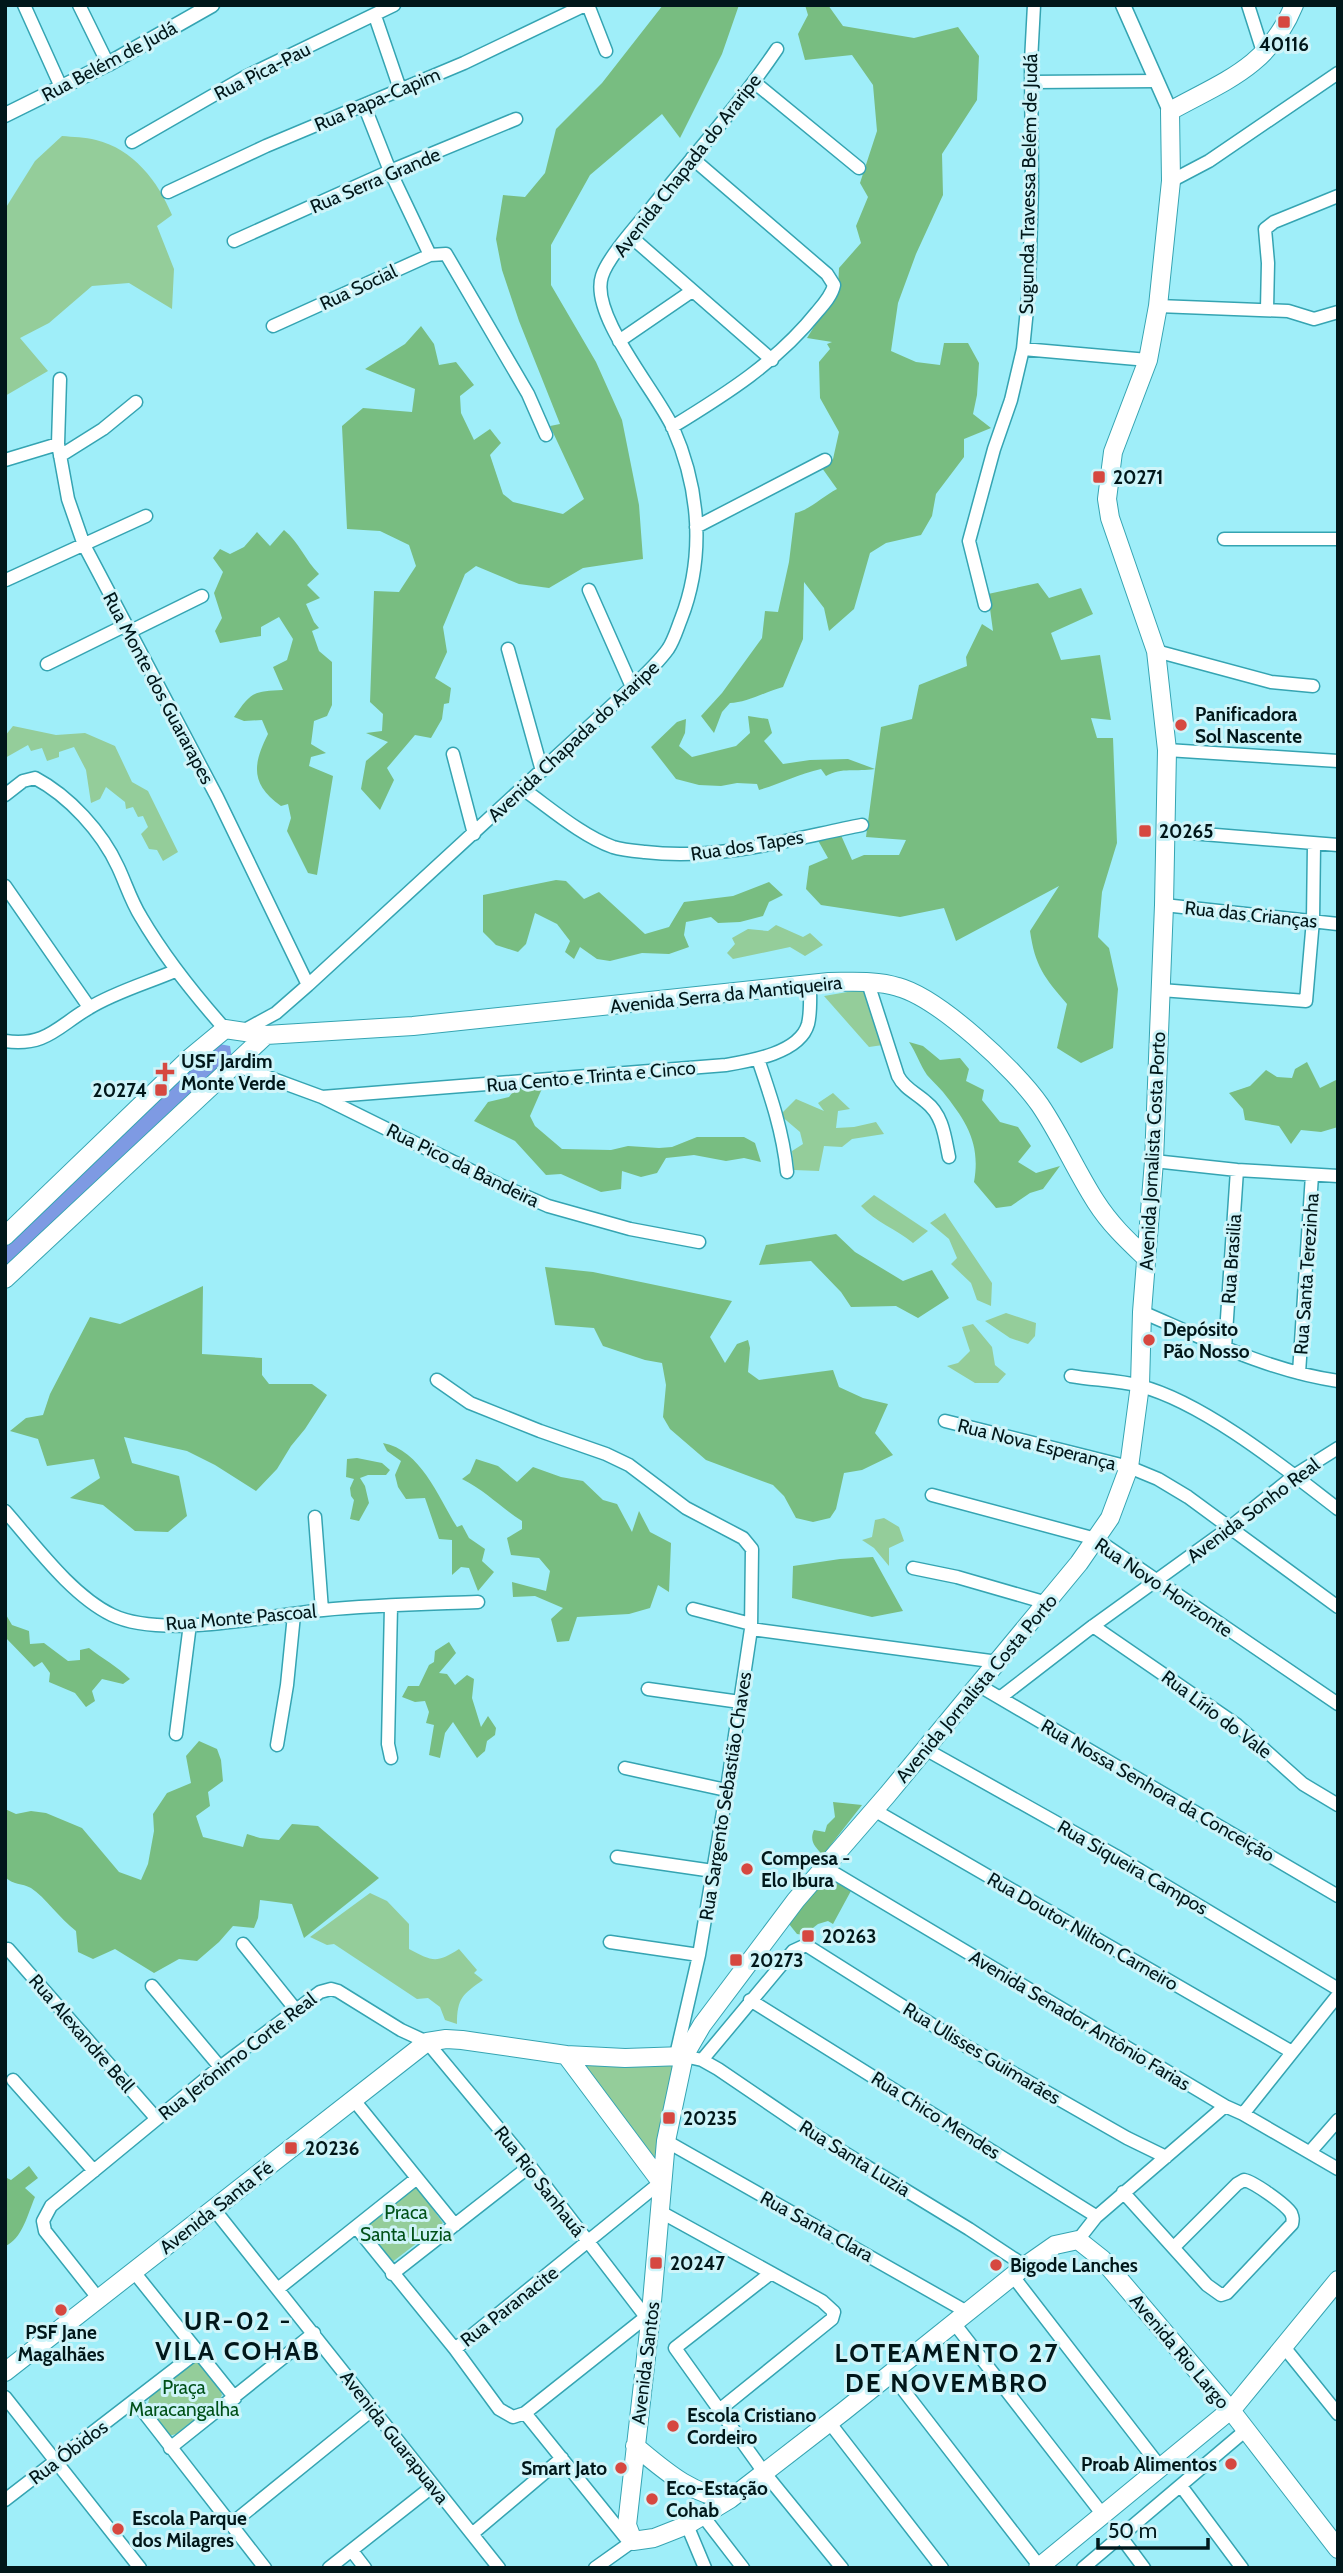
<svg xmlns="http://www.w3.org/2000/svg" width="1343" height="2573" viewBox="0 0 1343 2573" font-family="Cabin,sans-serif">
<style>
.green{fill:#94cd9a}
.forest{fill:#78bd81}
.water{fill:#7e9ae3}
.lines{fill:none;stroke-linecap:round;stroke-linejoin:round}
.minor-casing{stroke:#35a4b2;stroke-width:15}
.tertiary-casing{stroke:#35a4b2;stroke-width:17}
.secondary-casing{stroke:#35a4b2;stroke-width:20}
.minor{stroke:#fff;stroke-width:12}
.tertiary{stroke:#fff;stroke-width:14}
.secondary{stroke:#fff;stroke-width:18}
.poi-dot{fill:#d64840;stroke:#cef4f9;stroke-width:2.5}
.labels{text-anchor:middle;stroke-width:6;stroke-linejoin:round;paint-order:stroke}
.poi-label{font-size:19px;font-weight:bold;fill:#01171a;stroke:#cef4f9;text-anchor:start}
.street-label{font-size:19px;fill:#01171a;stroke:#cef4f9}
.park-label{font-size:19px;fill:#005018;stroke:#cef4f9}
.district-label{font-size:26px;font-weight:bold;letter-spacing:2px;fill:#01171a;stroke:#cef4f9}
</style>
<rect width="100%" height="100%" fill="#9feef9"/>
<path class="green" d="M62 136C73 137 85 137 96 140 133 149 158 181 172 215L157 226 174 269 172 309 129 283 92 286 49 323 20 338 48 371 5 396V209L35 161Z
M13 726 56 735 85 733 115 746 132 782 148 791 178 852 163 861 157 850 149 849 141 834 148 827 143 816 138 817 133 807 126 809 125 802 106 787 100 799 91 803 86 770 74 747 59 752V757L47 761 42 748 31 751 28 745 5 758V736Z
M776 925 803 937 810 933 823 945 805 956 790 947 733 959 727 953 735 944 732 938 748 929 768 931Z
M865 989 883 1045 869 1047 824 996Z
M833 1093 850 1109 838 1111 836 1128 854 1127 876 1122 884 1134 852 1139 842 1147 824 1146 819 1171 794 1170 792 1151 803 1144 800 1132 780 1115 796 1099 824 1111 818 1103Z
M874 1195 928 1231 913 1243C896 1229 875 1222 861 1206Z
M945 1213 992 1283 991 1306 977 1300 971 1283 951 1264 957 1258 949 1239 930 1223Z
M1006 1313 1036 1323 1035 1336 1028 1344 1010 1338 985 1321Z
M973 1324 992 1347 995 1365 1006 1374 998 1383H975L947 1366 958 1363 970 1351 962 1327Z
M884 1518 899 1527 904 1541 889 1548V1566L874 1548 862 1540 872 1537 875 1520Z
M370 1893 387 1901 409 1924V1949C432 1961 436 1964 459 1949L477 1970 474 1973 483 1980C463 1994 457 1998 457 2024L445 2020 440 2007 428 1998 417 1999 334 1944 327 1945 310 1937Z
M675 2055 661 2187 574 2059Z
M413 2188 418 2189 443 2223 391 2263 363 2229 366 2225Z
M192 2363H198L220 2389 222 2395 219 2401 176 2434 169 2436 147 2408 150 2395Z"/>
<path class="forest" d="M663 5H739L722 54 680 138 662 114 590 175 551 245V285L596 362 622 420 639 505 643 559 583 568 549 588 519 584 476 566 465 574 443 627 447 652 435 678 451 688 449 703 444 704 442 719 431 738 415 735 387 768 394 780 380 810 361 789 366 761 388 742 366 733 382 731 383 714 370 702 374 591 399 592 416 566 409 545 380 531 347 529 342 426 363 408 412 412 415 389 365 369 405 344 421 326 434 344 439 365 456 362 474 385 460 396 461 413 474 440 490 429 501 443 490 455 503 494 513 502 563 514 584 499 550 426 560 424 519 321 502 270 496 239 503 195 525 197 545 173 556 129 602 83Z
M805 5H828L843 26 914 38 958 27 979 56 977 100 942 154 943 195 916 254 898 303 891 351 916 362 940 365 944 343H968L979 363 977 395 973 414 991 428 964 439V457L936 494 932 516 921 535 886 543 870 553 854 609 829 631 824 608 804 582 803 639 783 687C767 691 746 703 730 703L722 712 714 733 701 716 722 693 762 638 765 611 778 612 789 562 795 513C810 510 823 496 837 489L822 468 833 459 839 432 820 398 819 362 830 349 827 344 832 342 807 338 838 288 839 268 861 243 856 226 868 197 860 183 877 131 873 85 852 55 805 60 798 34 808 15Z
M284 530C299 542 305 560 319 574L307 585 320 598 306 604 314 622 319 628 312 631 319 651 332 662V705L327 716 314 721 311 744 326 753 311 757 309 766 333 776 317 875 308 873 287 831 291 818 288 804 281 806C251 784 252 766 268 734L262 720 244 721 234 717C251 692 254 691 283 690L273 667 287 660 293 639 279 617 261 627V636L220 643 215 631 222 618 214 593 223 572 213 558 220 549 230 554 244 547 257 532 270 546Z
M1038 583 1049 598 1081 588 1093 614 1051 633 1061 660 1100 655 1111 720 1091 718 1097 738H1113L1117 843 1102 892 1098 937 1109 948 1118 989 1113 1048 1081 1063 1057 1048 1067 1004C1044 977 1035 966 1030 931L1059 886 956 941 944 908 900 917 821 905 806 889 809 866 828 858 816 837 840 833 852 860 864 855H899L906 840 866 837 875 769C856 772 842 767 826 776L821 769C799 774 780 784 759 790L757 784 737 783 721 786 699 785 676 779 651 747 677 722 686 719 685 733 679 746 692 757 736 746 750 733 748 716 768 719 772 733 764 741 783 764 810 760 848 759 875 769 881 727 912 719 919 685 967 666 966 657 982 624 993 631 988 594Z
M556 880 566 881 584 899 599 892 645 934 669 927 684 902 733 896 769 882 783 895 769 902 763 916 740 922 718 923 711 917 686 922 684 935 689 947 669 954 642 953 610 961 597 959 580 947 574 959 565 952 570 941 557 924 535 913 526 944 518 952 496 945 483 932V895Z
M909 1042 923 1046 940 1060 960 1058 969 1069 966 1081 984 1090 982 1100 1000 1122 1018 1127 1031 1146 1018 1162 1036 1173 1060 1166 1043 1189 1030 1193 1011 1206 996 1208 974 1182C981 1143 966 1121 943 1092 938 1086 932 1081 927 1075 920 1065 916 1052 909 1042Z
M1307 1062 1320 1088 1338 1079V1127L1321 1132 1301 1130 1291 1144 1279 1126 1245 1120 1243 1109 1229 1093 1250 1086 1266 1070 1277 1077 1292 1078 1295 1069Z
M544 1084 530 1116 535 1126 562 1149 611 1150 628 1146 659 1148 672 1147 697 1137H744L755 1143 761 1162 744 1158 726 1161 694 1155 666 1158 657 1173 641 1177 622 1171 621 1189 601 1192 561 1174 546 1175 515 1141 474 1121 488 1102 509 1097 518 1085Z
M836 1234 855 1252 903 1281 932 1270 949 1298 918 1318 896 1306 851 1307 841 1292 811 1261 759 1265 766 1245Z
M545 1267 593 1272 732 1301 710 1337 725 1363 737 1344 748 1340 750 1348 748 1372 759 1380 833 1370 839 1387 863 1398 888 1404 875 1433 893 1455 862 1470 844 1473 836 1509 830 1518 813 1522 796 1518 784 1496 773 1485 706 1460 670 1429 663 1417 666 1385 662 1363 645 1360 603 1346 594 1328 555 1325Z
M203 1286 202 1354 262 1358V1375L269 1384H312L327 1395 305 1429 291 1446 277 1469 256 1491 215 1465 187 1451 124 1437 132 1463 179 1476 187 1516 168 1532 135 1531 103 1505 70 1498 100 1478 94 1459 47 1466 38 1439 10 1431 26 1418 43 1415 50 1394 90 1317 120 1324Z
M383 1443C421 1450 438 1497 457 1527L462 1525 469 1538 485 1549 482 1561 494 1572 478 1591 469 1568 461 1567 452 1575V1540L439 1539 425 1498 406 1499 398 1487 395 1475 401 1461 387 1451Z
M357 1458 382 1463 390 1470 386 1475H368L360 1478 365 1486 369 1503 359 1521 350 1519 354 1500 351 1496 350 1488 354 1479 346 1477 347 1459Z
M476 1459 498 1466 517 1482 533 1467 561 1477 583 1481 603 1500 617 1504 632 1532 639 1511 650 1532 671 1543 669 1592 658 1585 650 1608 629 1614 577 1617 569 1641 557 1642 551 1619 563 1608 535 1596 513 1597 512 1582 546 1591 550 1571 539 1558 511 1555 507 1538 522 1529V1521C500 1507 486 1491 462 1479L470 1473Z
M873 1557 903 1611 872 1617 792 1598 793 1566 840 1559Z
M5 1613 12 1625 29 1631 30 1644 44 1643 68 1661 80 1660V1650L89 1648C103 1659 117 1666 130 1679L123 1684 102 1679 92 1691 95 1701 86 1707 75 1693 49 1682 50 1673 42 1662 34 1667 5 1637Z
M449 1642 456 1653 439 1673 447 1674 455 1685 467 1675 474 1679 472 1698 481 1727 488 1716 496 1728 495 1735 487 1741 485 1751 477 1758 453 1722 445 1733 440 1758 429 1755 434 1725 426 1723 429 1712 425 1701 415 1702 402 1697 408 1686H419L429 1665 434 1662 435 1651Z
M199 1741 217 1749 221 1760 223 1781 208 1792 210 1806 196 1816 203 1837 243 1847 247 1834 260 1838 279 1840 292 1824 318 1826 379 1878 304 1938 292 1904 260 1900 258 1918 254 1928 233 1926 219 1942 197 1961 179 1959 154 1973 115 1949 93 1959 78 1952 76 1931C60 1919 45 1897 31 1888 22 1883 13 1885 5 1877V1809L16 1814 31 1811 46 1813 82 1828 119 1872 141 1880 148 1864 154 1831 153 1814 167 1793 191 1783 186 1756Z
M833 1802 862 1805 823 1855C815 1847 809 1841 814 1830L825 1832 827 1825 835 1817Z
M829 1874 852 1889 833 1924 828 1921 818 1924 804 1935 797 1934 785 1919Z
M29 2166 38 2178 25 2188 35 2197C28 2213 22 2240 5 2246V2177L11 2180Z"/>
<path class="water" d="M219 1044 230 1046 232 1059 5 1271V1246L205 1054Z"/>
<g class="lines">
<defs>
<path id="minor" d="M24 5 61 87
M79 5 108 64
M588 5 606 51
M1248 5 1264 55
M375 16 400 89
M754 82 859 168
M1032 82 1157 81
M364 105 390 171 430 255
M132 142 245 77 394 5
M1171 181 1209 161 1338 73
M168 192 266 146 464 63 585 5
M629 235 772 360
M234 241 390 171 516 119
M1158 306 1288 311 1314 319 1338 312
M1267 309 1268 263 1265 229 1274 222 1338 196
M273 326 430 255 446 254 528 394 546 435
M619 341 692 291
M1023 349 1148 360
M60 379 58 444 68 499 84 545 217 797 308 985
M672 427C726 394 777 362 817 312 824 304 832 295 834 285L827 274 692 158
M60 456 103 429 136 402
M5 460 58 444
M696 527 825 460
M1224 539H1338
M6 580 146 516
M589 590 632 687
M985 605 969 541 994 449 1011 400 1023 349 1029 289 1032 186 1031 61 1034 5
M129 632 202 596
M508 649 542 771
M1156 651 1271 682 1313 686
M47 664 126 625
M1167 750 1338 761
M453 754 474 834
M523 789C550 808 582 836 613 847 623 850 635 851 645 852 718 861 791 839 862 825
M5 795 23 781 35 778C69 796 102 832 118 867 126 884 131 901 141 917 165 958 193 993 225 1029
M1166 831 1338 845
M5 886 89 1007
M1164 905 1338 924
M868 983 898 1076C904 1088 916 1093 926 1102 943 1115 945 1138 949 1157
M1161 990 1306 1001 1313 920 1314 845
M243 1031 276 1013 308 985 632 687C645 675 658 663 668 649 674 640 677 629 681 619 705 557 700 489 673 428 657 392 589 315 602 276 608 257 638 224 652 207 694 155 739 105 777 49
M5 1041C46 1047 58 1026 89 1008 115 992 147 983 175 971
M758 1059C771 1097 783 1132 787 1172
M235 1065 322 1097 500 1185 548 1206 630 1229 699 1242
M322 1097 726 1065C750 1061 800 1053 808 1024 811 1012 810 997 810 985
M1154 1161 1237 1170 1338 1176
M1142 1312C1205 1339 1269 1371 1338 1381
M1225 1348 1237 1170
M1299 1373 1312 1175
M1071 1376C1093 1380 1118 1380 1140 1386 1203 1402 1286 1469 1338 1509
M437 1380 470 1403 540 1431 606 1454 629 1465 686 1508 743 1538 752 1549 751 1629 728 1782 699 1955 676 2055
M945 1421 1129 1467 1158 1479 1188 1497 1338 1607
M932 1495 1096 1539 1338 1704
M5 1511C35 1545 71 1595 112 1615 162 1639 267 1616 323 1610 374 1605 426 1604 478 1602
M315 1517 322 1610
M913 1568 957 1577 1047 1603
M391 1606 388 1744 391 1758
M693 1609 751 1624
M1093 1626 1237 1725 1303 1784 1338 1805
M751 1629 998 1662
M978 1685 1338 1896
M648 1689 740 1702
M1001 1697 1093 1626 1229 1528 1295 1475 1338 1448
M176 1734 190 1624
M277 1745 287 1685 294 1615
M925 1749 1116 1856 1338 1989
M625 1768 726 1790
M874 1810 1292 2052
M617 1857 713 1871
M824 1867 1225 2106 1243 2114 1338 2169
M610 1942 699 1955
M243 1944 296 2010
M8 1949 156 2118
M152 1986 220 2067
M750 2000 1091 2213 1096 2217 1078 2240
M684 2056 702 2060 718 2069 815 2135 969 2229 1025 2266
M702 2060 793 1951 806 1945 966 2046 1127 2138 1166 2157
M13 2080 94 2171
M353 2099 455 2225
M1243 2114 1338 1995
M666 2141 967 2312
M1310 2152 1338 2120
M1123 2192 1207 2285 1221 2295 1227 2293 1292 2224C1293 2219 1293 2218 1291 2213 1285 2204 1254 2182 1244 2180L1237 2184 1174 2247
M213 2208 499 2568
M659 2211 822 2301 834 2312 832 2319 718 2411
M1096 2217 1225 2106
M356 2227 455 2349 499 2409 513 2417 525 2413 646 2317
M134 2272 235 2398
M771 2273 675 2348 763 2471 842 2568
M392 2274 530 2166
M1012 2275 1161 2468
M279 2288 417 2178
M98 2298 45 2231 43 2221 51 2206 220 2067 320 1992 331 1989 338 1991 401 2030 427 2042 530 2166 646 2317 651 2313
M954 2323 1103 2515
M1284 2347 1338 2414
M455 2349 661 2182
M891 2374 1040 2567
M5 2397 140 2568
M135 2401 265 2568
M525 2413 630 2543
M829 2422 942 2568
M170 2448 314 2333
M1181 2486 1242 2568
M5 2500 197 2352
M703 2516 743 2568
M230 2525 373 2409
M687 2525 705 2568
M472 2534 562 2458
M1121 2537 1144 2568
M352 2551 365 2568
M329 2568 433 2486
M595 2568 633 2541
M1083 2568 1246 2430"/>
<path id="tertiary" d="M1123 5 1170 111
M5 115 108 64 212 5"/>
<path id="secondary" d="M1294 5C1269 67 1224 81 1170 111L1171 181 1158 306 1148 360 1113 452 1107 499 1110 518 1156 651 1167 750 1164 905 1154 1161 1142 1312 1140 1385 1129 1467 1110 1518 1079 1563 888 1794 796 1900 702 2025 684 2056 666 2141 651 2313 627 2525 633 2541 654 2538 687 2525 730 2499 844 2411 1025 2266 1055 2245 1078 2240 1102 2259 1233 2413 1338 2549
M5 1236 190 1058 225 1029 266 1035 413 1026 829 982C851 982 876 980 898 987 939 998 1016 1070 1040 1105 1061 1136 1076 1171 1096 1202 1110 1224 1127 1240 1146 1258
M5 1279 266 1035
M566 2055 661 2182
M5 2372 427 2042 446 2039 462 2040 566 2055 625 2058 684 2056
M635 2446C664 2470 691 2495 730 2499
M1038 2568 1234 2407 1338 2280"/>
</defs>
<use href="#minor" class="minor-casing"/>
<use href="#tertiary" class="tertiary-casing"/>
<use href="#secondary" class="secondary-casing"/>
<use href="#minor" class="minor"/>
<use href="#tertiary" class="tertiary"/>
<use href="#secondary" class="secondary"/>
</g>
<g class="poi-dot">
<rect x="1277" y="15" width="14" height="14" rx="3.5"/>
<rect x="1092" y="470" width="14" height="14" rx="3.5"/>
<circle cx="1181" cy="725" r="7"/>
<rect x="1138" y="824" width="14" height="14" rx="3.5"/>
<path d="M161.5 1061.5h7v7h7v7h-7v7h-7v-7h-7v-7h7z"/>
<rect x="154" y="1083" width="14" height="14" rx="3.5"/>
<circle cx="1149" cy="1340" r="7"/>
<circle cx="747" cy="1869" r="7"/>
<rect x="801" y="1929" width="14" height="14" rx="3.5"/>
<rect x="729" y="1953" width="14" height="14" rx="3.5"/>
<rect x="662" y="2111" width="14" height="14" rx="3.5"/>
<rect x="284" y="2141" width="14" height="14" rx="3.5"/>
<rect x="649" y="2256" width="14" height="14" rx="3.5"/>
<circle cx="996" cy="2265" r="7"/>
<circle cx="61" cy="2310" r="7"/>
<circle cx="673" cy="2426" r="7"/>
<circle cx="1231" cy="2464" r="7"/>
<circle cx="621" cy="2468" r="7"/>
<circle cx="652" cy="2499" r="7"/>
<circle cx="118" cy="2529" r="7"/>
</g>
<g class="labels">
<g class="poi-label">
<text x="1284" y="51" text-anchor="middle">40116</text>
<text x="1113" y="484">20271</text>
<text x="1195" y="721">Panificadora<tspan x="1195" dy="22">Sol Nascente</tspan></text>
<text x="1159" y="838">20265</text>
<text x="181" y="1068">USF Jardim<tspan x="181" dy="22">Monte Verde</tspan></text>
<text x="147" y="1097" text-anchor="end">20274</text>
<text x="1163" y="1336">Depósito<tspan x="1163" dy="22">Pão Nosso</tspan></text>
<text x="761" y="1865">Compesa -<tspan x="761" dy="22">Elo Ibura</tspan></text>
<text x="822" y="1943">20263</text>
<text x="750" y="1967">20273</text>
<text x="683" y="2125">20235</text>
<text x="305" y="2155">20236</text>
<text x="670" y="2270">20247</text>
<text x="1010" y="2272">Bigode Lanches</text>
<text x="61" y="2339" text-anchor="middle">PSF Jane<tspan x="61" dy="22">Magalhães</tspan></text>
<text x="687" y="2422">Escola Cristiano<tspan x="687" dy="22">Cordeiro</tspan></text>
<text x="1217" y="2471" text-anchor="end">Proab Alimentos</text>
<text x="607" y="2475" text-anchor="end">Smart Jato</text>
<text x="666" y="2495">Eco-Estação<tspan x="666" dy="22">Cohab</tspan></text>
<text x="132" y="2525">Escola Parque<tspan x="132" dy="22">dos Milagres</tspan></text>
</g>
<g class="street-label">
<text transform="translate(109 61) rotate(-28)" y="7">Rua Belém de Judá</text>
<text transform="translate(262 71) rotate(-27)" y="7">Rua Pica-Pau</text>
<text transform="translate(377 99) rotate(-23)" y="7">Rua Papa-Capim</text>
<text transform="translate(687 165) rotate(-52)" y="7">Avenida Chapada do Araripe</text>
<text transform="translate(375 180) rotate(-23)" y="7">Rua Serra Grande</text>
<text transform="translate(1028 184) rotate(-89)" y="7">Sugunda Travessa Belém de Judá</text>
<text transform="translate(358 287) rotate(-25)" y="7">Rua Social</text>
<text transform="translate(159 688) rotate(62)" y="7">Rua Monte dos Guararapes</text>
<text transform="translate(573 741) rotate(-43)" y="7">Avenida Chapada do Araripe</text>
<text transform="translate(747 845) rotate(-9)" y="7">Rua dos Tapes</text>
<text transform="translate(1251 914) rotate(6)" y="7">Rua das Crianças</text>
<text transform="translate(726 994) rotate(-6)" y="7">Avenida Serra da Mantiqueira</text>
<text transform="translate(591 1076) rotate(-5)" y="7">Rua Cento e Trinta e Cinco</text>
<text transform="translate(1152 1151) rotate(-87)" y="7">Avenida Jornalista Costa Porto</text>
<text transform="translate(463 1165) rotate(26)" y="7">Rua Pico da Bandeira</text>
<text transform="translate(1231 1259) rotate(-86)" y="7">Rua Brasilia</text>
<text transform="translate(1306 1274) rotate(-86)" y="7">Rua Santa Terezinha</text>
<text transform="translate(1037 1444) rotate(14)" y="7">Rua Nova Esperança</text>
<text transform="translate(1253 1510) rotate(-37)" y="7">Avenida Sonho Real</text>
<text transform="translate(1164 1587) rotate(34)" y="7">Rua Novo Horizonte</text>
<text transform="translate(241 1617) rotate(-5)" y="7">Rua Monte Pascoal</text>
<text transform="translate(976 1688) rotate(-50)" y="7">Avenida Jornalista Costa Porto</text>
<text transform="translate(1217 1714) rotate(37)" y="7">Rua Lírio do Vale</text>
<text transform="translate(1158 1790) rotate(30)" y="7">Rua Nossa Senhora da Conceição</text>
<text transform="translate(725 1796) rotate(-81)" y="7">Rua Sargento Sebastião Chaves</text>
<text transform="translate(1133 1867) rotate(30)" y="7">Rua Siqueira Campos</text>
<text transform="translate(1083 1931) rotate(30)" y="7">Rua Doutor Nilton Carneiro</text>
<text transform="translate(1080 2020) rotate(31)" y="7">Avenida Senador Antônio Farias</text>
<text transform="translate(82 2033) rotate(49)" y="7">Rua Alexandre Bell</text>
<text transform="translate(982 2053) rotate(31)" y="7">Rua Ulisses Guimarães</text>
<text transform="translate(237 2056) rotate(-38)" y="7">Rua Jerônimo Corte Real</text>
<text transform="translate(936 2115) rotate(32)" y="7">Rua Chico Mendes</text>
<text transform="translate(855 2158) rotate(32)" y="7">Rua Santa Luzia</text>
<text transform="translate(540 2181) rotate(52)" y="7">Rua Rio Sanhauá</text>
<text transform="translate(216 2207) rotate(-38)" y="7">Avenida Santa Fé</text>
<text transform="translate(817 2226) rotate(29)" y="7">Rua Santa Clara</text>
<text transform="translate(509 2306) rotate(-38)" y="7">Rua Paranacite</text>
<text transform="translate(1180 2351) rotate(50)" y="7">Avenida Rio Largo</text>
<text transform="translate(645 2363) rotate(-83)" y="7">Avenida Santos</text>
<text transform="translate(395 2437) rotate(52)" y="7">Avenida Guarapuava</text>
<text transform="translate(68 2452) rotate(-37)" y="7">Rua Óbidos</text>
</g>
<g class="park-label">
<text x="406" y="2219">Praca<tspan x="406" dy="22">Santa Luzia</tspan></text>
<text x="184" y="2394">Praça<tspan x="184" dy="22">Maracangalha</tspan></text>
</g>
<g class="district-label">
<text x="238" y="2330">UR-02 -<tspan x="238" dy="30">VILA COHAB</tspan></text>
<text x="947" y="2362">LOTEAMENTO 27<tspan x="947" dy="30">DE NOVEMBRO</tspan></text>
</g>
</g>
<rect width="1343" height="2573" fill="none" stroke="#01171a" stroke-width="14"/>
<path d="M1098 2538v10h110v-10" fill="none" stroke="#01171a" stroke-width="3.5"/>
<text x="1108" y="2538" font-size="21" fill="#01171a" stroke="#cef4f9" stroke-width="5" paint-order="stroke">50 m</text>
</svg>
